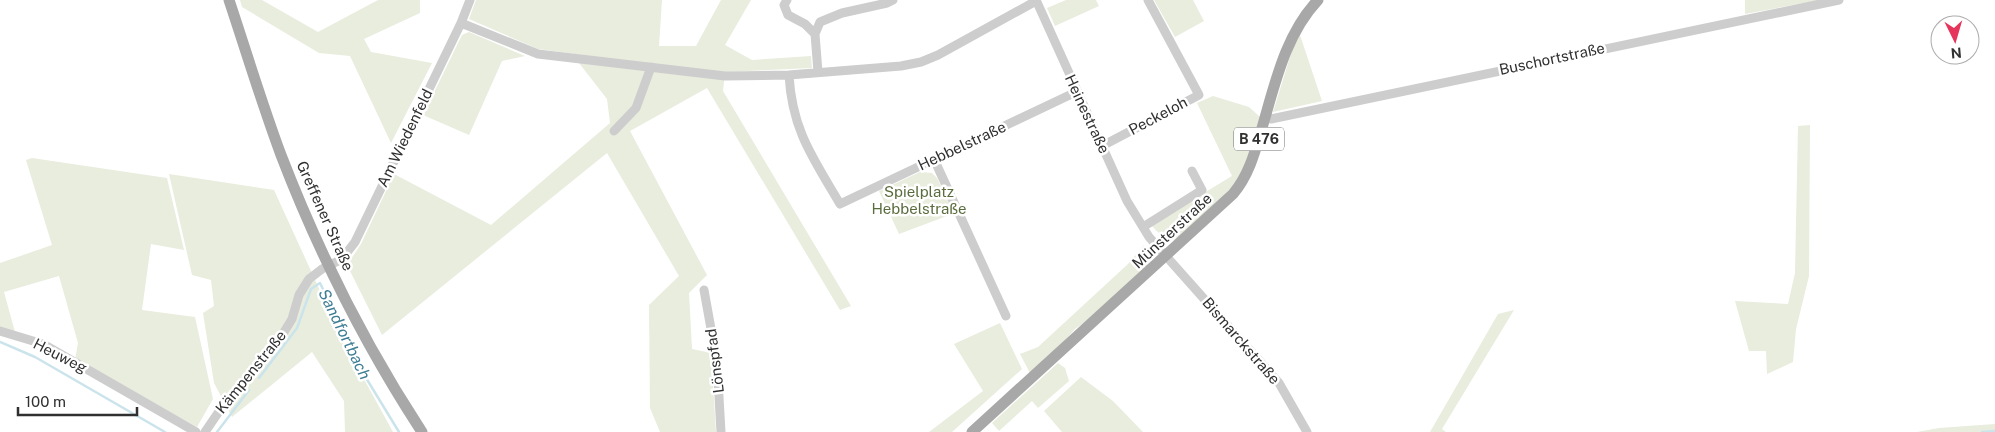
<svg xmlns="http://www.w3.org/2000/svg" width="1995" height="432" viewBox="0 0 1995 432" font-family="'Public Sans',sans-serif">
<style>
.green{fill:#e8edde}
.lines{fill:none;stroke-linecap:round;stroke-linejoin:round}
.stream{stroke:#cbe4ec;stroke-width:2.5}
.minor{stroke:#cdcdcd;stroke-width:9}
.major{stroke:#a8a8a8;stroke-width:11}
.labels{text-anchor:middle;stroke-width:5;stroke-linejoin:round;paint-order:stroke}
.shield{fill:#fff;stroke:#6e6e6e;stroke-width:1}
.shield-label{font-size:14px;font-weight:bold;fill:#303030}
.street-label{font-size:15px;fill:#303030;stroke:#fff}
.park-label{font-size:15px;fill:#5a6c3d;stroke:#fff}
.water-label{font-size:16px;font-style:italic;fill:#3e7d93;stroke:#fff}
</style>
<rect width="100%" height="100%" fill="#fff"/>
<path class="green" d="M240 0H262L318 32 378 0H420V13L364 39 371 52 432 63 391 143 350 56 319 53 242 7Z
M476 0H662L659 46H696L721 0H751L725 45 752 60 811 56 812 68 725 72 723 91 851 306 840 310 707 88 630 131 707 275 689 293 692 349 711 353 716 432H660L650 408 649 305 679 276 607 153 382 335 347 265 361 244 394 174 491 225 610 123 607 99 579 63 582 55 538 49 469 19Z
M1066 0H1096L1099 6 1055 26 1047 8Z
M1154 0H1193L1204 21 1175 37Z
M1745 0H1820L1745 14Z
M469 32 525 56 502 61 469 135 423 115 462 35Z
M1299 32 1322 101 1273 112 1294 44Z
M1213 96 1249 107 1260 117 1242 174 1233 188 1175 240C1164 238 1158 233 1151 225L1232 176 1197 103Z
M1810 125 1809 276 1796 329 1793 362 1767 374 1766 351H1749L1735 301 1788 304 1795 273 1798 126Z
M32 158 167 178 184 250 151 244 142 310 195 317 213 399 197 427 75 360 78 343 59 276 4 292 15 332 0 327V263L52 245 26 160Z
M920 172 932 173 937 178 953 210 946 213 947 216 899 234 879 191Z
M169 174 274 190 343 341 393 432H345L344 401 312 352 232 417 214 383 203 313 214 306 211 280 192 275Z
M1144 245 1149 256V266L1099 312 1075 329 1057 349 1030 373 1020 354 1038 347 1128 264Z
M1514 310 1442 429 1446 432H1430L1498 314Z
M1000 323 1022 369 952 432H929L983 391 954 344Z
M1058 363 1065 368 1069 381 1038 408 1032 401 999 431 992 423Z
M1081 377 1113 401 1143 432H1062L1044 411Z
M1995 424V432H1917L1939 428Z"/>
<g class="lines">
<path class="stream" d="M0 342 35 357 165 432
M259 378 297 328 311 289 320 283 363 373 399 432
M217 432 249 390
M1982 432 1995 431"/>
<path class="minor" d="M787 0 784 5 788 15 805 24 815 34 818 72
M1036 0 1127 201 1149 237 1279 383 1307 432
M1036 1 938 55 921 62 901 66 789 75C792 130 813 158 840 204L1076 92
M461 23 538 54 725 76 789 75
M815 34 820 22 842 13 887 3 893 0
M1265 117 1271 119 1839 0
M614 131 636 108 651 67
M1102 146 1199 95 1148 0
M934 159 1006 316
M1143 227 1202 190 1192 171
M704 290 717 362 721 432
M0 331 43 344 196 432
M205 432 220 410 281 337 292 319 299 295 309 279 322 269 342 259 355 242 461 23 470 0"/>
<path class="major" d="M229 0C246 51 262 104 281 155 318 251 365 345 422 432
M972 432 1233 194C1249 175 1255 152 1262 128 1275 84 1285 35 1318 0"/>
</g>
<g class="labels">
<rect class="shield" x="1234" y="127.5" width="50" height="23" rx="4"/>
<g class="shield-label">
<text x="1259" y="144">B 476</text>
</g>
<g class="street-label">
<text transform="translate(1552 59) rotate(-12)" y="5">Buschortstraße</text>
<text transform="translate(1087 114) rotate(65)" y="5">Heinestraße</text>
<text transform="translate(1158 116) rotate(-28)" y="5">Peckeloh</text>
<text transform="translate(405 138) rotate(-64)" y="5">Am Wiedenfeld</text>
<text transform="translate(962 146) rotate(-25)" y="5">Hebbelstraße</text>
<text transform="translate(325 216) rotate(66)" y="5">Greffener Straße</text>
<text transform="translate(1172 231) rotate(-43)" y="5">Münsterstraße</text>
<text transform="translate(1241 341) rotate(49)" y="5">Bismarckstraße</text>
<text transform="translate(60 356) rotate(27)" y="5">Heuweg</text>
<text transform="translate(715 361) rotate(-97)" y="5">Lönspfad</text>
<text transform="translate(251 372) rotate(-51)" y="5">Kämpenstraße</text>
</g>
<g class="park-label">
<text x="919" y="197">Spielplatz<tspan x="919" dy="17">Hebbelstraße</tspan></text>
</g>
<g class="water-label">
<text transform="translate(345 334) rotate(64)" y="6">Sandfortbach</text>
</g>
</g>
<g transform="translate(1955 40) rotate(175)"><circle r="24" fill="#ffffff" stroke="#acacac"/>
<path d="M0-4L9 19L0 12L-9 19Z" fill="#e5355a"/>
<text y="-8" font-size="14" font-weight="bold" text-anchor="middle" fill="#303030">N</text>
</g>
<path d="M18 407v8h119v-8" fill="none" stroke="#303030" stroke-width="2.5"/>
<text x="25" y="407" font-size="15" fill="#303030" stroke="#ffffff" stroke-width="4" paint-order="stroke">100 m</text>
</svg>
